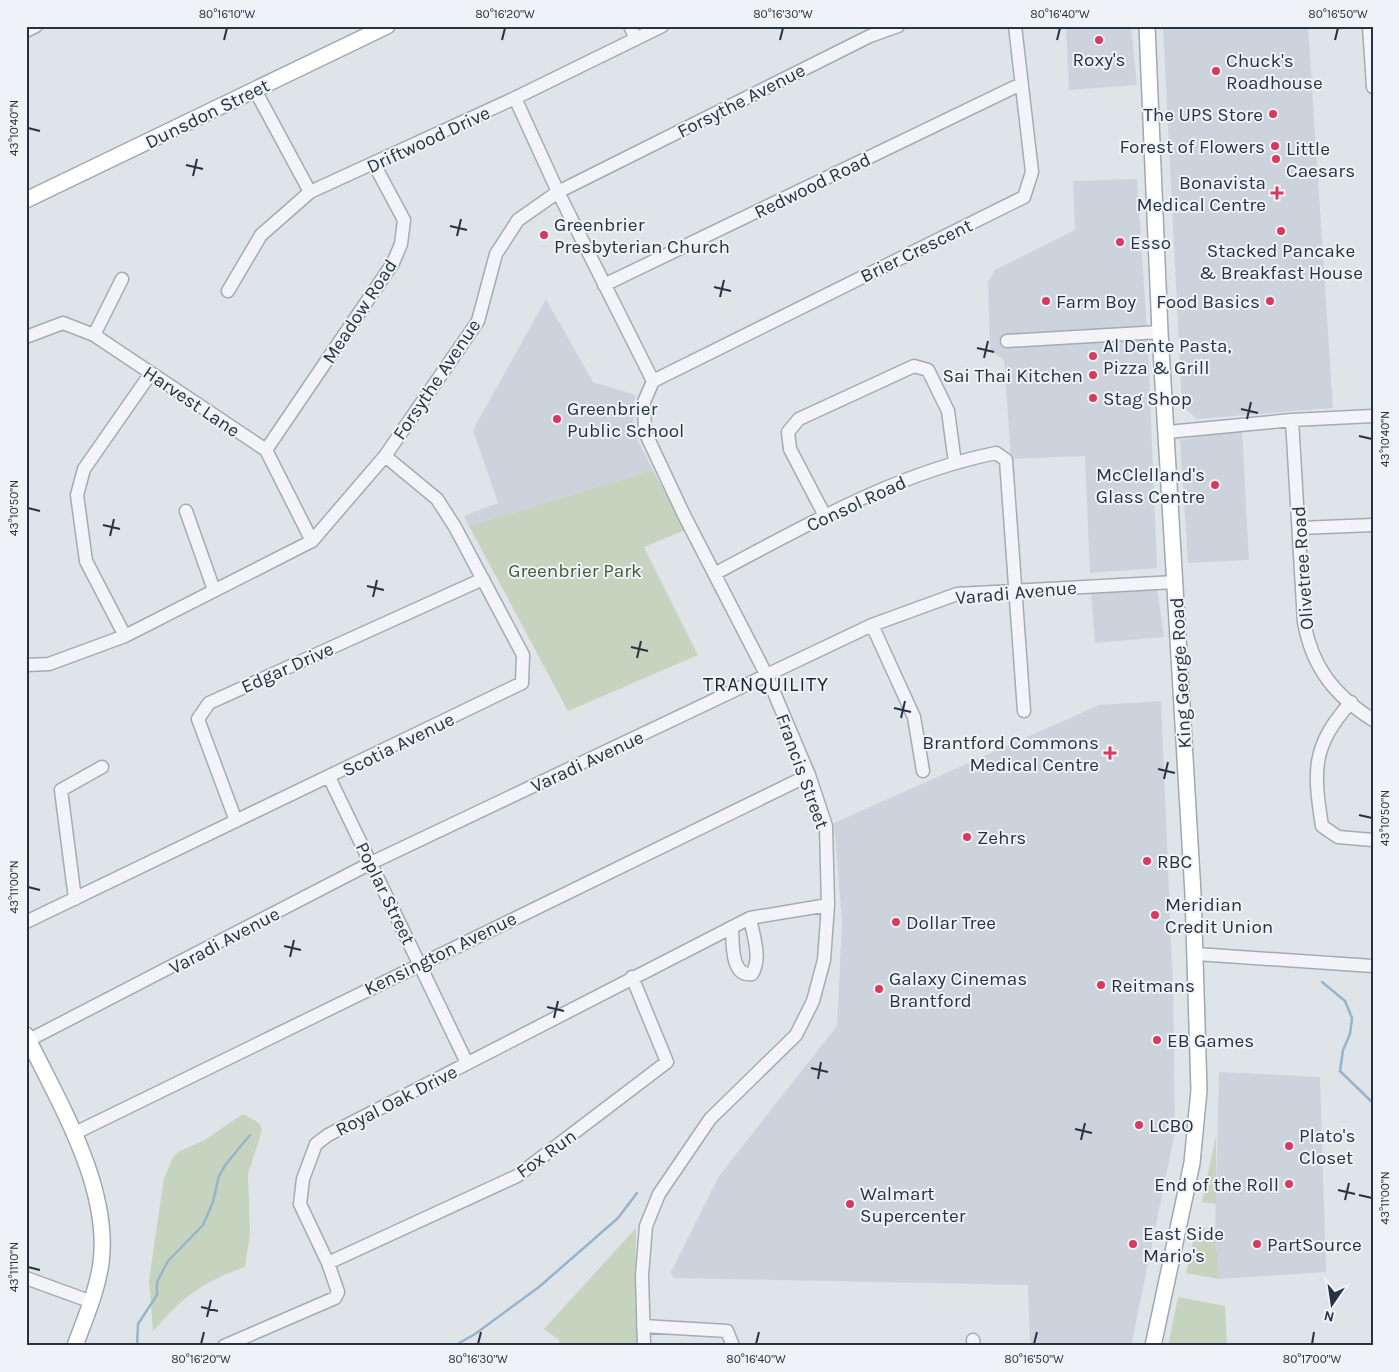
<svg xmlns="http://www.w3.org/2000/svg" width="1399" height="1372" viewBox="0 0 1399 1372" font-family="Karla,sans-serif">
<style>
.built{fill:#cdd3dc}
.green{fill:#c6d4bf}
.lines{fill:none;stroke-linecap:round;stroke-linejoin:round}
.stream{stroke:#97b4cc;stroke-width:2.5}
.minor-casing{stroke:#a4abb4;stroke-width:15}
.major-casing{stroke:#9da9b6;stroke-width:18}
.minor{stroke:#f2f4f7;stroke-width:12}
.major{stroke:#fff;stroke-width:15}
.ticks{fill:none;stroke:#273242;stroke-width:2}
.poi-dot{fill:#d83a5d;stroke:#eff3f7;stroke-width:2}
.labels{text-anchor:middle;stroke-width:4;stroke-linejoin:round;paint-order:stroke}
.poi-label{font-size:19px;fill:#273242;stroke:#eff3f7;text-anchor:start}
.street-label{font-size:19px;fill:#273242;stroke:#eff3f7}
.park-label{font-size:19px;fill:#3e5e33;stroke:#eff3f7}
.neighbourhood-label{font-size:20px;letter-spacing:1px;fill:#192332;stroke:#eff3f7}
.neatline{fill:none;stroke:#273242;stroke-width:2}
.ticks-label{font-size:12px;text-anchor:middle;fill:#273242}
</style>
<rect width="100%" height="100%" fill="#dfe4e9"/>
<path class="built" d="M1066 26H1131L1137 85 1069 90Z
M1163 26H1308L1333 408 1197 419 1182 406Z
M1137 179 1148 345 1157 568 1090 573 1085 456 1011 459 1004 360 990 350 988 282 995 270 1075 230 1073 181Z
M546 299 593 382 636 395 633 407 634 433 653 470 469 526 464 516 498 503 473 430Z
M1242 429 1249 560 1188 563 1180 440Z
M1157 588 1164 637 1095 643 1091 592Z
M1161 701 1173 987 1175 1132 1131 1346H1030L1028 1285 674 1278 671 1272 719 1176 837 1026 842 923 834 823 1099 705Z
M1219 1072 1320 1077 1326 1272 1219 1279 1215 1229Z"/>
<path class="green" d="M653 470 685 530 644 547 698 655 568 711 469 526Z
M243 1114 259 1123 262 1130 248 1174 250 1234 245 1267C202 1282 183 1297 153 1331L149 1280 164 1178 173 1157 180 1151 205 1140Z
M1216 1136V1204L1202 1202Z
M636 1228 635 1293 638 1346H560L559 1340 544 1329Z
M1196 1228 1215 1229 1219 1279 1186 1273Z
M1178 1297 1225 1306 1227 1346H1168Z"/>
<g class="lines">
<path class="stream" d="M1322 982 1345 1001 1352 1018 1350 1034 1343 1050 1340 1071 1373 1103
M137 1346 138 1324 157 1295V1282L168 1261 203 1225 213 1202 219 1176 226 1164 250 1135
M454 1346 475 1334 539 1287 618 1218 637 1193"/>
<defs>
<path id="minor" d="M630 26 636 39
M1369 26 1373 87
M26 31 36 26
M255 90 310 192
M515 98 558 192 653 381
M604 285 1021 84
M228 291 261 235 310 192 515 98 662 26
M94 335 122 279
M26 337 63 323 94 335 266 450 312 541
M1007 341 1160 332
M653 381 1024 197 1032 172 1015 26
M1292 420 1304 622C1312 667 1334 695 1373 720
M1168 432 1292 420 1373 416
M266 450 393 263 401 244 404 220 374 164
M186 511 214 590
M825 516 790 449 788 432 799 419 914 366 928 370 948 411 955 463
M1299 528 1373 525
M716 573C805 526 896 473 996 453L1006 460 1024 711
M872 625 914 717 923 771
M125 636 86 561 77 495 84 469 151 373
M26 665 49 664 125 636 312 541 385 456 478 321 496 254 518 220 558 192 870 36 898 26
M1351 702C1312 746 1313 769 1322 826L1338 837 1373 840
M329 777 467 1063
M236 821 198 719 209 703 483 579
M75 899 61 790 102 767
M26 922 522 683 523 655 455 527 437 499 385 456
M732 927C733 942 730 977 752 974 762 958 753 935 750 918
M1196 954 1373 966
M29 1040 371 863 872 625 957 594 1175 582
M73 1134 809 775
M328 1263 517 1176 667 1062 632 977
M26 1278 92 1302
M643 1326 727 1331 733 1346
M973 1340 974 1346
M224 1346 335 1298 338 1292 328 1263 300 1204 303 1179 316 1144 328 1135 750 918 828 905
M644 1346 642 1275 646 1226 659 1194 710 1119 796 1035 813 1001 824 960 828 905 826 826 809 775 767 676 684 515 645 432 644 402 653 381"/>
<path id="major" d="M1147 26 1160 332 1193 894 1199 1090 1192 1163 1153 1346
M26 200 387 26
M26 1035C58 1101 111 1187 101 1263 97 1292 85 1318 75 1346"/>
</defs>
<use href="#minor" class="minor-casing"/>
<use href="#major" class="major-casing"/>
<use href="#minor" class="minor"/>
<use href="#major" class="major"/>
</g>
<path class="ticks" d="M224 40 227 28M502 40 505 28M780 40 783 28M1057 40 1060 28M1335 40 1338 28M28 128 40 131M186 165 203 169M193 176 197 159M450 226 467 230M457 236 461 219M714 287 731 291M720 297 724 280M977 348 994 352M984 358 988 341M1241 409 1258 413M1247 419 1251 402M1359 436 1372 439M28 508 40 511M103 525 120 529M110 536 114 519M367 586 384 590M373 597 377 580M631 647 648 651M637 658 641 641M894 708 911 712M901 718 905 701M1158 769 1175 773M1164 779 1168 762M1359 815 1372 818M28 887 40 890M284 946 301 950M290 957 294 940M547 1007 564 1011M554 1018 558 1001M811 1068 828 1072M818 1079 821 1062M1075 1129 1092 1133M1081 1140 1085 1123M1338 1190 1355 1194M1359 1195 1372 1198M1345 1200 1349 1183M28 1267 40 1270M201 1307 218 1311M207 1317 211 1300M201 1344 204 1332M478 1344 481 1332M756 1344 759 1332M1034 1344 1037 1332M1312 1344 1314 1332"/>
<g class="poi-dot">
<circle cx="1099" cy="40" r="5"/>
<circle cx="1216" cy="71" r="5"/>
<circle cx="1273" cy="114" r="5"/>
<circle cx="1275" cy="146" r="5"/>
<circle cx="1276" cy="159" r="5"/>
<path d="M1274.5 185.5h5v5h5v5h-5v5h-5v-5h-5v-5h5z"/>
<circle cx="1281" cy="231" r="5"/>
<circle cx="544" cy="235" r="5"/>
<circle cx="1120" cy="242" r="5"/>
<circle cx="1046" cy="301" r="5"/>
<circle cx="1270" cy="301" r="5"/>
<circle cx="1093" cy="356" r="5"/>
<circle cx="1093" cy="375" r="5"/>
<circle cx="1093" cy="398" r="5"/>
<circle cx="557" cy="419" r="5"/>
<circle cx="1215" cy="485" r="5"/>
<path d="M1107.5 745.5h5v5h5v5h-5v5h-5v-5h-5v-5h5z"/>
<circle cx="967" cy="837" r="5"/>
<circle cx="1147" cy="861" r="5"/>
<circle cx="1155" cy="915" r="5"/>
<circle cx="896" cy="922" r="5"/>
<circle cx="1101" cy="985" r="5"/>
<circle cx="879" cy="989" r="5"/>
<circle cx="1157" cy="1040" r="5"/>
<circle cx="1139" cy="1125" r="5"/>
<circle cx="1289" cy="1146" r="5"/>
<circle cx="1289" cy="1184" r="5"/>
<circle cx="850" cy="1204" r="5"/>
<circle cx="1133" cy="1244" r="5"/>
<circle cx="1257" cy="1244" r="5"/>
</g>
<g class="labels">
<g class="poi-label">
<text x="1099" y="66" text-anchor="middle">Roxy's</text>
<text x="1226" y="67">Chuck's<tspan x="1226" dy="22">Roadhouse</tspan></text>
<text x="1263" y="121" text-anchor="end">The UPS Store</text>
<text x="1265" y="153" text-anchor="end">Forest of Flowers</text>
<text x="1286" y="155">Little<tspan x="1286" dy="22">Caesars</tspan></text>
<text x="1266" y="189" text-anchor="end">Bonavista<tspan x="1266" dy="22">Medical Centre</tspan></text>
<text x="554" y="231">Greenbrier<tspan x="554" dy="22">Presbyterian Church</tspan></text>
<text x="1130" y="249">Esso</text>
<text x="1281" y="257" text-anchor="middle">Stacked Pancake<tspan x="1281" dy="22">&amp; Breakfast House</tspan></text>
<text x="1056" y="308">Farm Boy</text>
<text x="1260" y="308" text-anchor="end">Food Basics</text>
<text x="1103" y="352">Al Dente Pasta,<tspan x="1103" dy="22">Pizza &amp; Grill</tspan></text>
<text x="1083" y="382" text-anchor="end">Sai Thai Kitchen</text>
<text x="1103" y="405">Stag Shop</text>
<text x="567" y="415">Greenbrier<tspan x="567" dy="22">Public School</tspan></text>
<text x="1205" y="481" text-anchor="end">McClelland's<tspan x="1205" dy="22">Glass Centre</tspan></text>
<text x="1099" y="749" text-anchor="end">Brantford Commons<tspan x="1099" dy="22">Medical Centre</tspan></text>
<text x="977" y="844">Zehrs</text>
<text x="1157" y="868">RBC</text>
<text x="1165" y="911">Meridian<tspan x="1165" dy="22">Credit Union</tspan></text>
<text x="906" y="929">Dollar Tree</text>
<text x="889" y="985">Galaxy Cinemas<tspan x="889" dy="22">Brantford</tspan></text>
<text x="1111" y="992">Reitmans</text>
<text x="1167" y="1047">EB Games</text>
<text x="1149" y="1132">LCBO</text>
<text x="1299" y="1142">Plato's<tspan x="1299" dy="22">Closet</tspan></text>
<text x="1279" y="1191" text-anchor="end">End of the Roll</text>
<text x="860" y="1200">Walmart<tspan x="860" dy="22">Supercenter</tspan></text>
<text x="1143" y="1240">East Side<tspan x="1143" dy="22">Mario's</tspan></text>
<text x="1267" y="1251">PartSource</text>
</g>
<g class="street-label">
<text transform="translate(741 100) rotate(-27)" y="7">Forsythe Avenue</text>
<text transform="translate(207 113) rotate(-26)" y="7">Dunsdon Street</text>
<text transform="translate(428 139) rotate(-25)" y="7">Driftwood Drive</text>
<text transform="translate(812 185) rotate(-26)" y="7">Redwood Road</text>
<text transform="translate(916 250) rotate(-26)" y="7">Brier Crescent</text>
<text transform="translate(359 311) rotate(-57)" y="7">Meadow Road</text>
<text transform="translate(436 379) rotate(-56)" y="7">Forsythe Avenue</text>
<text transform="translate(192 401) rotate(34)" y="7">Harvest Lane</text>
<text transform="translate(856 503) rotate(-25)" y="7">Consol Road</text>
<text transform="translate(1302 568) rotate(-94)" y="7">Olivetree Road</text>
<text transform="translate(1016 592) rotate(-5)" y="7">Varadi Avenue</text>
<text transform="translate(287 667) rotate(-24)" y="7">Edgar Drive</text>
<text transform="translate(1180 673) rotate(-93)" y="7">King George Road</text>
<text transform="translate(398 744) rotate(-26)" y="7">Scotia Avenue</text>
<text transform="translate(587 761) rotate(-25)" y="7">Varadi Avenue</text>
<text transform="translate(803 771) rotate(70)" y="7">Francis Street</text>
<text transform="translate(386 893) rotate(64)" y="7">Poplar Street</text>
<text transform="translate(224 940) rotate(-28)" y="7">Varadi Avenue</text>
<text transform="translate(440 953) rotate(-26)" y="7">Kensington Avenue</text>
<text transform="translate(396 1100) rotate(-27)" y="7">Royal Oak Drive</text>
<text transform="translate(546 1153) rotate(-36)" y="7">Fox Run</text>
</g>
<g class="park-label">
<text x="575" y="577">Greenbrier Park</text>
</g>
<g class="neighbourhood-label">
<text x="766" y="691">TRANQUILITY</text>
</g>
</g>
<rect width="1399" height="1372" fill="none" stroke="#eff3f7" stroke-width="55"/>
<g transform="translate(1332 1304) rotate(193)" stroke="#eff3f7" stroke-width="4" paint-order="stroke">
<path d="M0-4L9 19L0 12L-9 19Z" fill="#273242"/>
<text y="-8" font-size="14" font-weight="bold" text-anchor="middle" fill="#273242">N</text>
</g>
<rect x="28" y="28" width="1344" height="1316" class="neatline"/>
<g class="ticks-label">
<text x="227" y="18">80°16'10"W</text>
<text x="505" y="18">80°16'20"W</text>
<text x="783" y="18">80°16'30"W</text>
<text x="1060" y="18">80°16'40"W</text>
<text x="1338" y="18">80°16'50"W</text>
<text transform="translate(14 128) rotate(-90)" y="4">43°10'40"N</text>
<text transform="translate(1385 439) rotate(-90)" y="4">43°10'40"N</text>
<text transform="translate(14 508) rotate(-90)" y="4">43°10'50"N</text>
<text transform="translate(1385 818) rotate(-90)" y="4">43°10'50"N</text>
<text transform="translate(14 887) rotate(-90)" y="4">43°11'00"N</text>
<text transform="translate(1385 1198) rotate(-90)" y="4">43°11'00"N</text>
<text transform="translate(14 1267) rotate(-90)" y="4">43°11'10"N</text>
<text x="201" y="1363">80°16'20"W</text>
<text x="478" y="1363">80°16'30"W</text>
<text x="756" y="1363">80°16'40"W</text>
<text x="1034" y="1363">80°16'50"W</text>
<text x="1312" y="1363">80°17'00"W</text>
</g>
</svg>
